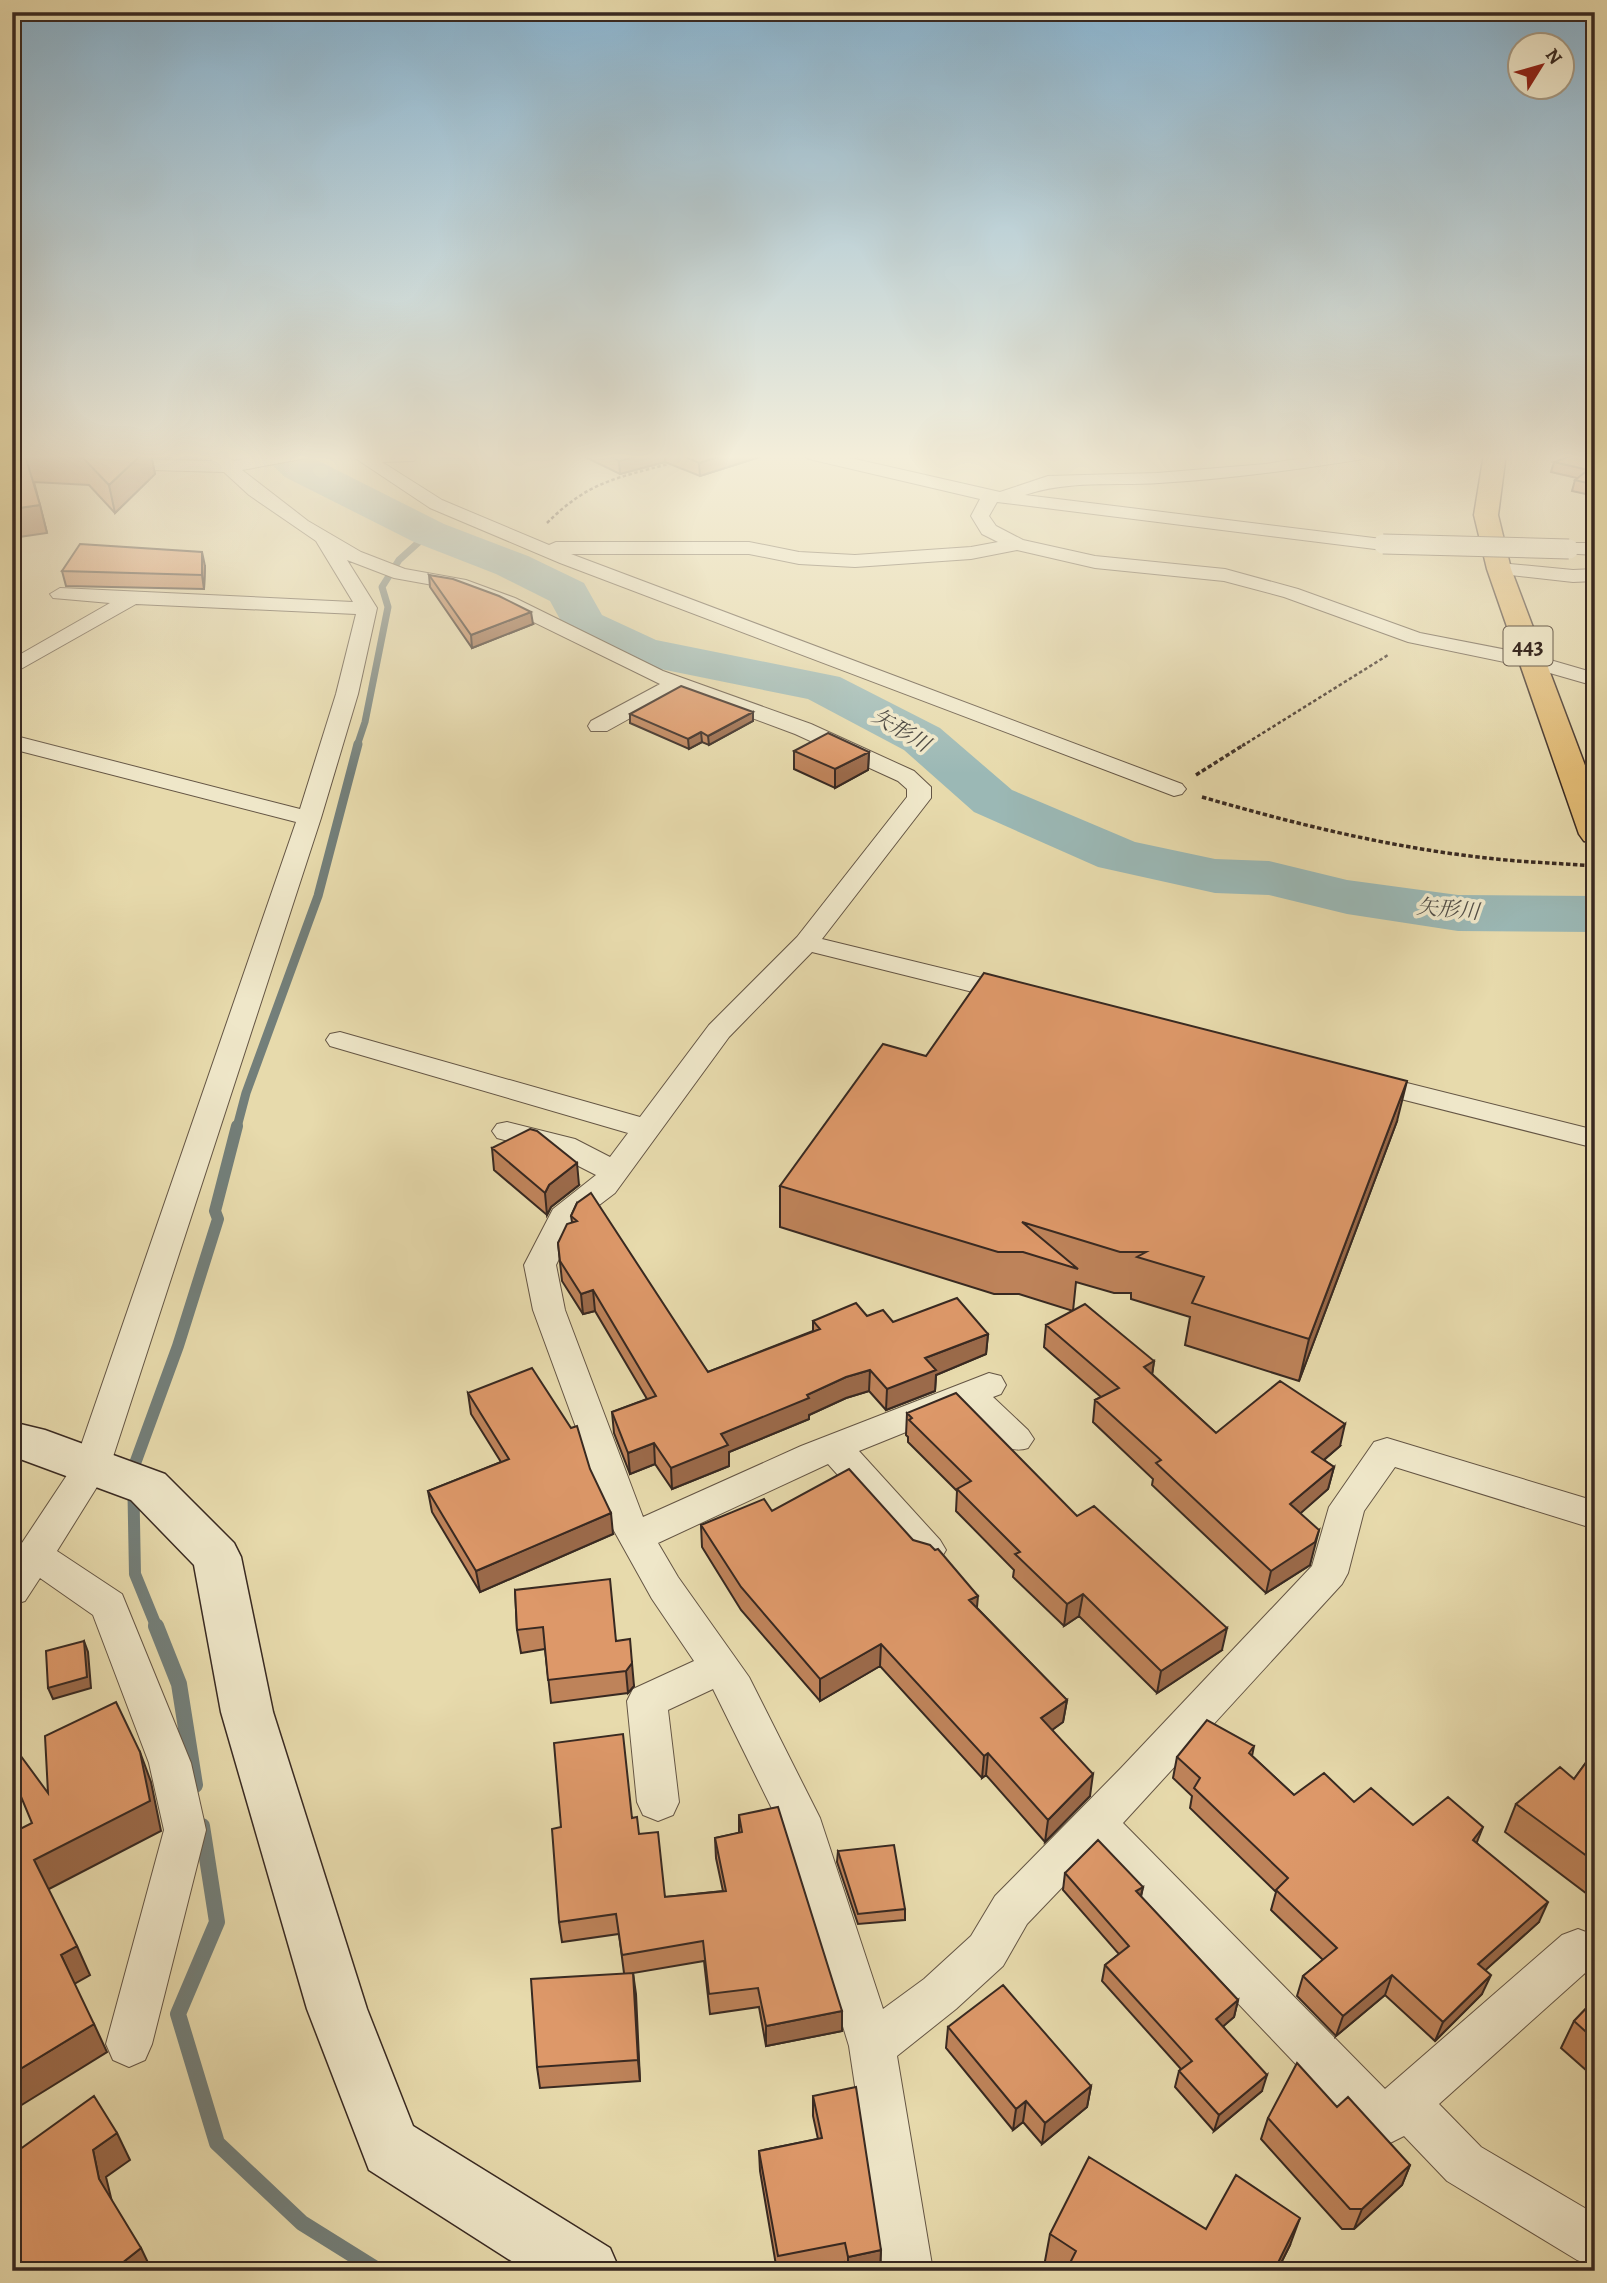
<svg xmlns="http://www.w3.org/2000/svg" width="1607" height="2283" viewBox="0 0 1607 2283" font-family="Alegreya,'Noto Serif JP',serif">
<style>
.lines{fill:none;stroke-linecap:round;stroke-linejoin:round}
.stream-far3{stroke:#737f7a;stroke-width:7}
.stream-far2{stroke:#737f7a;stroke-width:9}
.stream-far1{stroke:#737f7a;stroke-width:12}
.stream{stroke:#737f7a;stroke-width:16}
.river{fill:#9bb8b5;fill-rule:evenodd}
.street-casing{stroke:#645544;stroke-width:2}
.secondary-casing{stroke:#382921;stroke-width:3}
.highway-casing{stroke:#382921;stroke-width:3}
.path-far1{stroke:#382921;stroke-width:2.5;stroke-dasharray:3.5 2.5;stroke-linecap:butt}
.path{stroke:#382921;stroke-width:3.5;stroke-dasharray:4.5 2.5;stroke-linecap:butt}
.street{fill:#efe7c9;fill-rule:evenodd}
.secondary{fill:#efe7c9;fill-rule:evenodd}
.highway{fill:#e4bd76;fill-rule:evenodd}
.street-bridge-casing{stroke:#645544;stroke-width:21;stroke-linecap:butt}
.street-bridge{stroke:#efe7c9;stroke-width:19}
.wall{fill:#be835a;stroke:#382921;stroke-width:2}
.shaded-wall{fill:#9b6a4a;stroke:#382921;stroke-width:2}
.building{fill:#dd9869;stroke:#382921;stroke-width:2}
.labels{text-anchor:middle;stroke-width:7;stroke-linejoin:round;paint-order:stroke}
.far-water-label{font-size:21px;font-style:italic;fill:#514d46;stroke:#efe7c9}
.shield{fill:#efe7c9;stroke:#6f6253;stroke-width:2}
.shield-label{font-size:23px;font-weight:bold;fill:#382921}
</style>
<rect width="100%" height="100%" fill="#e7daac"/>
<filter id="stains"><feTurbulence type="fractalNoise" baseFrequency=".00286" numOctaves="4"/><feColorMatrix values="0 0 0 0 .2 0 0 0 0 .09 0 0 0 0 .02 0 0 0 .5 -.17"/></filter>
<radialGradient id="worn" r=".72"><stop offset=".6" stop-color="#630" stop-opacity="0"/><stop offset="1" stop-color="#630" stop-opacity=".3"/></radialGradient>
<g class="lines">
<path class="stream-far3" d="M357 746 365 722 388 607 382 587 399 560 429 533"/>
<path class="stream-far2" d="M237 1127 246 1093 318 896 358 744"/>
<path class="stream-far1" d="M157 1628 135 1574 133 1469 178 1346 218 1219 215 1211 237 1126"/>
<path class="stream" d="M156 1626 179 1684 195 1785
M202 1826 217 1922 178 2014 217 2143 302 2223 379 2271"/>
<path class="river" d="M261 454H305L444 524 528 556 584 583 602 615 656 640 840 677 940 728 1012 790 1135 842 1215 859 1269 861 1347 880 1458 895 1595 896V932L1458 931 1347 914 1269 895 1215 893 1098 867 974 812 904 750 808 699 626 662 568 634 550 601 496 574 414 542 285 477Z"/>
<defs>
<path id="street" d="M207 454H225L233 461 271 454H309L301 459 242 470 308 521 361 552 405 569 466 580 515 598 663 671 811 724 914 771 931 787V798L822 939 1023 988 1027 994 1023 1000 1013 1002 812 952 729 1037 615 1193 577 1222 556 1265 565 1310 643 1517 801 1446 989 1373 1001 1376 1006 1385 1001 1394 993 1397 1028 1430 1034 1439 1028 1448C1001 1457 981 1427 963 1409L859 1451 940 1540 946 1550 940 1560 927 1565 914 1560 828 1464 658 1543 678 1577 749 1677 820 1818 883 2009 924 1979 971 1936 995 1896 1121 1768 1312 1566 1329 1507 1374 1442 1387 1438 1595 1501V1529L1395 1467 1364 1511 1348 1573 1342 1584 1123 1823 1385 2089 1562 1935 1578 1929 1594 1935V1965L1439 2104 1481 2147 1595 2214V2267L1577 2260 1447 2181 1404 2136 1384 2146 1367 2139 1095 1853 1027 1924 1003 1966 956 2009 897 2056 933 2271H883L849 2046 784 1833 713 1689 668 1710 679 1802 673 1815 658 1821 643 1815 637 1802 627 1701 633 1689 694 1661 652 1599 603 1511 577 1430 533 1310 524 1265 553 1209 596 1175 553 1153 497 1138 492 1131 497 1124 507 1122 575 1139 610 1157 628 1133 330 1046 326 1040 330 1034 340 1032 640 1117 709 1025 797 937 907 797V789L898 781 795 734 679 691 607 731H591L588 726 591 721 660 684 501 606 455 589 394 578 347 560 377 608 358 694 321 818 110 1466 57 1551 122 1594 191 1763 206 1830 152 2044 145 2060 129 2067 113 2060 106 2044 164 1830 149 1763 93 1615 40 1578 25 1601 12 1605V1558L75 1463 296 822 12 749V735L300 809 336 694 356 614 136 604 12 674V659L110 603 53 598 50 594 60 588 353 602 316 541 249 495 224 472 114 469 105 464 114 459 213 461Z
M349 454H415L417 457 414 461 382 462 442 500 549 545 556 542H749L799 552 855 555 971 547 998 542 982 534 971 516 980 499 809 459 801 454H833L1000 492 1048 476 1157 473 1266 464 1328 454H1371L1363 459C1295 470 1228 479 1159 483 1114 486 1068 480 1025 495L1390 540 1392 544 1383 550 997 502 989 516 996 526 1023 540 1095 556 1225 569 1298 589 1420 633 1533 655 1595 673V686L1529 667 1408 642 1284 597 1224 581 1095 568 1017 550 971 559 855 567 799 564 749 554H571L1182 784 1186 789 1182 794 1174 796 560 563 430 508Z
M1569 543H1595V555L1562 553 1560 549Z
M1499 563 1573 570 1595 569V581L1573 582 1492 573 1489 569Z
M1367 1073 1595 1130V1148L1357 1088 1353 1082 1357 1076Z"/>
<path id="secondary" d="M12 1422 45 1430 165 1474 234 1543 241 1557 273 1712 367 2009 413 2126 610 2248 620 2271H527L369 2170 307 2009 221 1712 194 1565 131 1500 12 1456Z"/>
<path id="highway" d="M1484 454H1506L1498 515 1511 569 1595 792V843L1584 841 1579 834 1487 569 1474 515Z"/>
</defs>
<use href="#street" class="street-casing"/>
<use href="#secondary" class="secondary-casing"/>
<use href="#highway" class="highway-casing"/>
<path class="path-far1" d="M547 523C589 481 617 478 672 463
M1242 746 1388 655"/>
<path class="path" d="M1196 775 1245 744
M1202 797C1292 823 1384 846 1478 857 1517 862 1556 863 1595 866"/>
<use href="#street" class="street"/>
<use href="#secondary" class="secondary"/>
<use href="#highway" class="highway"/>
<defs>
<path id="street-bridge" d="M1383 544 1569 549"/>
</defs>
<use href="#street-bridge" class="street-bridge-casing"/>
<use href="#street-bridge" class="street-bridge"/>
</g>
<path class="wall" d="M12 454H175L171 458 151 457 155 474 115 513 89 485 34 482 47 533Z
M579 454H769L700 476 665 462 620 474Z
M843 454H862L858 457Z
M1595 454V496L1572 491 1575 480 1577 478 1551 472 1554 462Z
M205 566 204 589 66 586 62 571Z
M429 575 533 624 472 648 430 587Z
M753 712V721L709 745 702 742 689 749 630 723V714Z
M794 751 869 752 868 770 835 788 794 769Z
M926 1056 1397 1121 1299 1381 1185 1345 1190 1317 1131 1299V1293H1114L1076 1282 1073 1311 1019 1294H994L780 1227V1186Z
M492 1148 579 1185 551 1207 547 1215 494 1170Z
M577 1203 708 1372 813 1331V1321L867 1316 893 1322 988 1334 986 1354 936 1375 935 1391 886 1410 869 1391 846 1398 809 1415V1419L729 1452V1466L672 1489 655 1464 630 1474 614 1433 612 1412 647 1399 595 1311 583 1314 562 1281 558 1243 572 1222 571 1216Z
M1046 1325 1154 1361 1152 1374 1216 1433 1340 1446 1324 1460 1334 1467 1328 1489 1300 1513 1310 1565 1266 1593 1152 1485 1153 1479 1093 1422 1095 1400 1101 1397 1044 1347Z
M468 1393 613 1534 480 1592 432 1512 428 1491 501 1462 471 1414Z
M907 1413 1077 1516 1222 1650 1157 1693 1079 1616 1064 1626 1013 1577 1014 1570 956 1511 957 1491 908 1442V1437L906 1435Z
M772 1511 913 1540 977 1608 1067 1700 1063 1722 1052 1730 1090 1796 1045 1842 986 1775 982 1778 880 1666 820 1701 741 1610 702 1547 701 1525Z
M515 1590 616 1641 634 1686 628 1693 551 1703 545 1649 521 1653 517 1630Z
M1254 1746 1252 1756 1294 1795 1354 1802 1413 1825 1477 1843 1539 1922 1485 1970 1482 1994 1435 2041 1385 1995 1336 2036 1297 1996 1303 1976 1323 1960 1271 1910 1276 1892 1190 1808 1192 1796 1173 1778 1177 1757Z
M1595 1750V1900L1505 1832 1516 1804 1574 1779Z
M739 1815 842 2031 766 2046 759 2007 710 2014 704 1961 633 1973 640 2081 540 2088 537 2067 624 1973 619 1934 562 1942 559 1922 632 1818 665 1897 723 1891 716 1858 715 1838 739 1833Z
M838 1851 905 1909V1920L858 1924 837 1862Z
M1065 1873 1143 1887 1141 1897 1238 2000 1234 2017 1223 2026 1262 2091 1214 2131 1175 2087 1179 2071 1181 2069 1102 1981 1105 1965 1119 1954 1063 1890Z
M1595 1999V2078L1561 2048 1574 2021Z
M948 2027 1091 2086 1087 2107 1042 2144 1023 2122 1013 2130 946 2048Z
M813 2096 881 2250 880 2269 875 2271H846L844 2262 803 2271H777L760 2171 759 2151 818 2139 813 2116Z
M1337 2107 1410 2165 1402 2185 1354 2229H1342L1261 2139 1268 2118Z
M1206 2229 1290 2245 1277 2271H1061L1045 2261 1050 2234Z"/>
<path class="shaded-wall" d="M142 454H151L155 474 115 513 109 485Z
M644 454H665V462L620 474 619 461Z
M727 454H769L700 476 699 463Z
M40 505 47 533 12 538V509Z
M202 552 205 566 204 589 202 575Z
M531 612 533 624 472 648 471 635Z
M753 712V721L709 745 708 736Z
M701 732 702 742 689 749 688 739Z
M869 752 868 770 835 788V769Z
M1407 1081 1397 1121 1299 1381 1309 1339Z
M577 1163 579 1185 551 1207 547 1215 545 1193 549 1185Z
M593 1290 595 1311 583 1314 581 1294Z
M988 1334 986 1354 936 1375 935 1391 886 1410 887 1389 925 1358Z
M1154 1361 1151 1383 1144 1367Z
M870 1370 869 1391 846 1398 809 1415V1419L729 1452V1466L672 1489 671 1468 721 1434 846 1377Z
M1345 1424 1340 1446 1307 1474 1312 1452Z
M654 1443 655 1464 630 1474 628 1453Z
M1334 1467 1328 1489 1285 1527 1290 1504Z
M611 1513 613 1534 480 1592 476 1571Z
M1319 1530 1310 1565 1266 1593 1271 1571Z
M1083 1594 1079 1616 1064 1626 1067 1604Z
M978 1596 976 1618 969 1600Z
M1227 1628 1222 1650 1157 1693 1161 1671Z
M84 1641 88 1652 91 1688 53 1699 48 1688Z
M881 1644 880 1666 820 1701V1679Z
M632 1663 634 1686 628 1693 626 1671Z
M1067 1700 1063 1722 1038 1740 1041 1718Z
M140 1752 151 1782 161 1831 47 1890 34 1860Z
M988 1753 986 1775 982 1778 984 1756Z
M12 1774 21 1794 12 1799Z
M1093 1774 1090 1796 1045 1842 1048 1820Z
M1483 1827 1475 1847 1473 1840Z
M1143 1887 1139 1903 1136 1891Z
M1548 1902 1539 1922 1470 1984 1478 1964Z
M77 1946 90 1975 74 1984 61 1955Z
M633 1973 636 1994 640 2081 638 2060Z
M1392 1975 1385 1995 1336 2036 1343 2016Z
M1491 1975 1482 1994 1435 2041 1443 2022Z
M1238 2000 1234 2017 1212 2036 1216 2019Z
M842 2011V2031L766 2046V2026Z
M94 2024 107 2052 20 2106 12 2170V2074Z
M1267 2075 1262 2091 1214 2131 1219 2115Z
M1091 2086 1087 2107 1042 2144 1045 2123Z
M1026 2101 1023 2122 1013 2130 1016 2109Z
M117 2133 130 2160 106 2177 113 2206 99 2179 93 2150Z
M1410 2165 1402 2185 1354 2229 1362 2209Z
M1300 2218 1290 2245 1277 2271H1273Z
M141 2248 152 2271H112Z
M881 2250 880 2269 875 2271H848V2257Z"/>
<path class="building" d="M12 454H142L109 485 83 458 25 455 40 505 12 509Z
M605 454H644L619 461Z
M679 454H727L699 463Z
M1577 454H1595V485L1575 480 1588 470 1554 462Z
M80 544 202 552V575L62 571Z
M429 575 453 579 499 596 531 612 471 635Z
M681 686 753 712 708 736 701 732 688 739 630 714Z
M828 733 869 752 835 769 794 751Z
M984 973 1407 1081 1309 1339 1192 1303 1204 1277 1137 1257 1146 1252H1120L1022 1222 1078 1269 1023 1252H998L780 1186 883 1044 926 1056Z
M530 1129 537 1131 577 1163 549 1185 545 1193 492 1148Z
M591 1193 708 1372 820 1329 813 1321 856 1303 867 1316 883 1310 893 1322 957 1298 988 1334 925 1358 936 1370 887 1389 870 1370 846 1377 807 1395 809 1398 721 1434 728 1445 671 1468 654 1443 628 1453 612 1412 656 1396 593 1290 581 1294 560 1261 558 1243 567 1224 577 1221 571 1216 577 1203Z
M1085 1304 1154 1361 1144 1367 1216 1433 1280 1381 1345 1424 1312 1452 1334 1467 1290 1504 1319 1530 1315 1542 1271 1571 1156 1463 1161 1460 1095 1400 1119 1388 1046 1325Z
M532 1368 571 1428 577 1426 590 1469 611 1513 476 1571 428 1491 509 1459 468 1393Z
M956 1393 1077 1516 1094 1506 1227 1628 1161 1671 1083 1594 1067 1604 1015 1554 1020 1552 957 1489 971 1481 909 1420 912 1418 907 1413Z
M849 1469 913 1540 930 1545 935 1550 938 1549 978 1596 969 1600 1067 1700 1041 1718 1093 1774 1048 1820 988 1753 984 1756 881 1644 820 1679 741 1587 701 1525 764 1499 772 1511Z
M610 1579 616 1641 630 1639 632 1663 626 1671 548 1680 543 1627 517 1630 515 1590Z
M84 1641 87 1677 48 1688 46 1651Z
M116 1702 140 1752 150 1801 34 1860 77 1946 61 1955 94 2024 12 2074V1833L32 1823 12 1775V1744L48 1793 45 1736Z
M1207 1720 1254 1746 1249 1753 1294 1795 1324 1773 1354 1802 1371 1788 1413 1825 1448 1797 1483 1827 1473 1840 1548 1902 1478 1964 1491 1975 1443 2022 1392 1975 1343 2016 1303 1976 1337 1948 1276 1890 1288 1878 1194 1788 1200 1778 1177 1757Z
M623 1734 632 1818 637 1817 639 1834 658 1832 665 1897 726 1891 715 1838 742 1832 739 1815 778 1807 842 2011 766 2026 758 1988 709 1994 703 1941 622 1955 616 1914 559 1922 552 1829 561 1827 554 1743Z
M1595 1750V1862L1516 1804 1560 1767 1574 1779Z
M1098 1840 1143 1887 1136 1891 1238 2000 1216 2019 1267 2075 1219 2115 1179 2071 1192 2061 1105 1965 1129 1946 1065 1873Z
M894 1845 905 1909 858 1914 838 1851Z
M633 1973 638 2060 537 2067 531 1979Z
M1003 1985 1091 2086 1045 2123 1026 2101 1016 2109 948 2027Z
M1595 1999V2040L1574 2021Z
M1297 2063 1337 2107 1348 2097 1410 2165 1362 2209H1350L1268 2118Z
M856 2087 881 2250 848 2257 845 2243 778 2256 759 2151 822 2138 813 2096Z
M94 2096 117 2133 93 2150 99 2179 141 2248 112 2271H12V2155Z
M1089 2157 1206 2229 1236 2175 1300 2218 1274 2271H1066L1076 2251 1050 2234Z"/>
<linearGradient id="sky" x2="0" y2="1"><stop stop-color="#89b6d4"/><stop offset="0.59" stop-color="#f4eeda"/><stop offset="1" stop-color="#f4eeda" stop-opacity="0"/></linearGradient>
<rect width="1607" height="774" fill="url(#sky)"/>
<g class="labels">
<g class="far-water-label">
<text transform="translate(901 730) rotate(31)" y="7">矢形川</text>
<text transform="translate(1448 909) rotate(5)" y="7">矢形川</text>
</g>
<rect class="shield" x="1503.5" y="626.5" width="49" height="39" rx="5"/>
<g class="shield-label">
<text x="1528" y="654">443</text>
</g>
</g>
<rect width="1607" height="2283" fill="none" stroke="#e7daac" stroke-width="42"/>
<rect x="14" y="14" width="1579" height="2255" fill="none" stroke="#382921" stroke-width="3.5"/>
<rect x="21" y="21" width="1565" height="2241" fill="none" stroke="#382921" stroke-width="2"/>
<g transform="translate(1541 66) rotate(53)"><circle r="33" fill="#efe7c9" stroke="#a69b86" stroke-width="2"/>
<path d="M0-5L12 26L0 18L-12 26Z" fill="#8f2418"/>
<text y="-10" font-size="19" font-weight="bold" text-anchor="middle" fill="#382921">N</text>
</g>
<rect width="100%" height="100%" filter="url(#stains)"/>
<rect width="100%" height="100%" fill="url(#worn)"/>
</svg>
